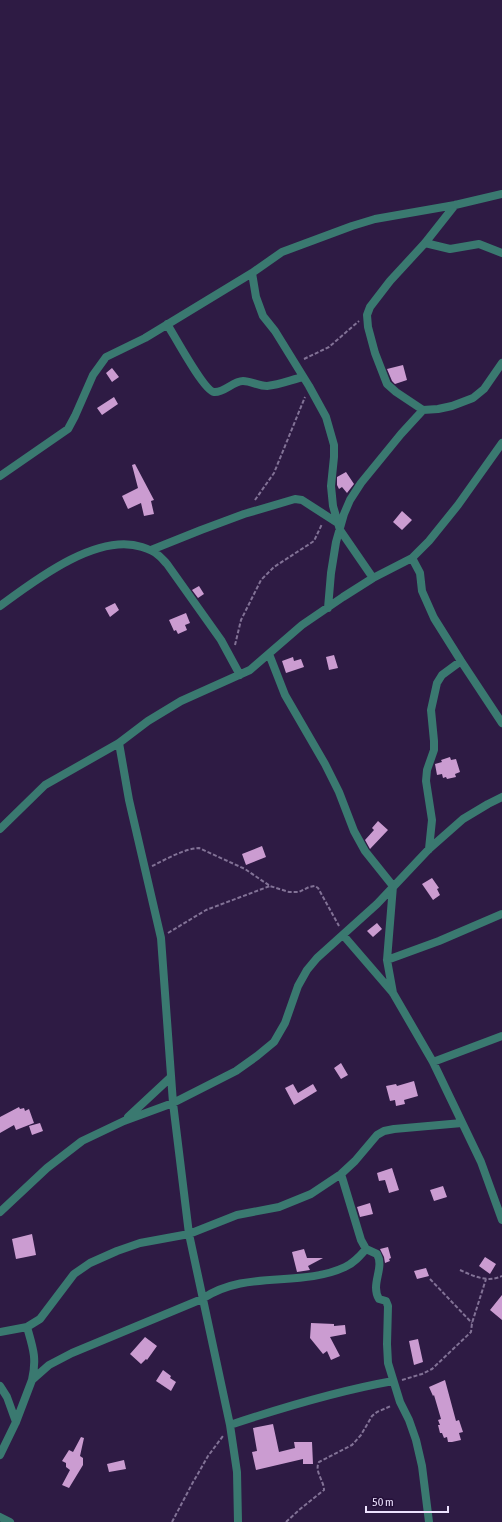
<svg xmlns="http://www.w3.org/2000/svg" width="502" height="1522" viewBox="0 0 502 1522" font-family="'Asap Condensed',sans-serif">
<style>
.building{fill:#cb9cd1}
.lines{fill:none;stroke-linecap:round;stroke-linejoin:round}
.path{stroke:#827296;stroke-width:2;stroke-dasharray:4 2;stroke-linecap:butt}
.minor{stroke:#3a7970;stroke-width:8}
</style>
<rect width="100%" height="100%" fill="#2e1b44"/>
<path class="building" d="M403 365 407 380 395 384 392 381 387 369Z
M112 368 119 377 112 382 106 373Z
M114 397 118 404 102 415 97 408Z
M135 464 154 500 151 501 154 514 144 516 141 503 128 509 122 496 138 488 132 465Z
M346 472 354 484 347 493 342 487 339 489 337 485V477Z
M402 511 412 520 402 530 393 522Z
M199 586 204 594 198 598 192 590Z
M115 603 119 610 110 617 105 608Z
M186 613 190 623 185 625 187 630 178 634 176 630 174 631 169 620Z
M334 655 338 668 329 670 326 657Z
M293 657 294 661 301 659 304 667 286 673 282 661Z
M450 757 451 760 456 759 460 772 455 774 456 777 447 779 446 777 443 778 442 774 437 775 435 764 442 762 441 760Z
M378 821 388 830 370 849 365 840 374 830 372 828Z
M262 846 266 857 246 865 242 854Z
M432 878 439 888 437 889 440 895 433 900 422 884Z
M377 923 382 929 373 937 367 931Z
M341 1063 348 1075 341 1079 334 1068Z
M414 1081 418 1096 404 1100 405 1104 396 1106 395 1100 390 1101 386 1086 396 1084 397 1086Z
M293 1084 298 1093 313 1084 317 1091 294 1105 285 1088Z
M19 1107 20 1109 24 1108 25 1111 29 1109 34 1123 16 1130 14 1125 0 1133V1117Z
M40 1123 43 1131 32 1135 29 1126Z
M392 1168 399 1190 389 1193 385 1180 379 1181 377 1173Z
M443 1186 447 1197 434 1201 430 1190Z
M370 1203 373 1214 360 1217 357 1207Z
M32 1234 36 1255 16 1259 12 1239Z
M388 1247 391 1258 389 1259 390 1261 385 1263 384 1257 380 1249Z
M304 1249 307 1258H323L308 1266 310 1270 297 1272 292 1252Z
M485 1257 496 1264 490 1274 479 1266Z
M426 1268 429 1276 417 1279 414 1271Z
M502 1295V1320L490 1310Z
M311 1323 334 1324V1326L345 1325 346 1334 330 1337 340 1356 331 1360 327 1351 323 1354 310 1338Z
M145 1337 157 1346 147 1360 146 1359 141 1364 130 1354Z
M418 1339 423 1362 414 1365 409 1341Z
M163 1370 171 1376 170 1378 176 1382 171 1391 156 1381Z
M445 1380 456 1421 459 1420 463 1432 459 1433 461 1440 452 1442H448L447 1437 444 1438 442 1433H440L438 1425H440L438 1420 441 1419 434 1395 433 1396 429 1387Z
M273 1424 279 1452 295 1448 294 1442H312L313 1464H303V1459L256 1470 252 1452 257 1451 253 1428Z
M81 1437 84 1438 80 1456 83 1458V1465L69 1488 62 1485 70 1470 66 1467V1463L62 1461 69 1450 73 1452Z
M124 1460 126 1469 109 1472 107 1464Z"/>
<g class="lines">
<path class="path" d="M304 359 329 347 359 321
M255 500 274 473 305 397
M235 645 241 620 261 580 274 567 314 541 322 524
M152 866C167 859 183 849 199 848L245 869 270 886 289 892H299L309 887 315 886 318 888 339 926
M168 933 206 910 270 886
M460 1270C473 1276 488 1283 502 1276
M430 1279 472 1323
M402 1380 422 1374 432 1369 471 1332 472 1323 486 1279
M172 1522 192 1484 208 1456 223 1436
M286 1522 299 1510 324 1490C324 1481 314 1471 319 1462L352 1445 361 1435 372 1416 377 1412 391 1406"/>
<path class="minor" d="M455 205 425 243 390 281 370 307 367 315 368 327 375 353 387 384 396 392 423 410 438 409 452 406 473 398 484 389 502 363
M425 243 450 249 479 244 502 253
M252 273 256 297 263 316 275 331 309 386 326 417 334 445V457L331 486 333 506 340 530 373 578
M167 324C174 335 204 391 214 392 224 393 233 381 243 381 251 381 258 386 267 386 279 385 291 380 303 377
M0 476 68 429 75 416 93 375 106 357 145 338 252 273 282 252 352 226 375 219 455 205 502 194
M151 550 201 530 244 514 295 499 302 500 336 522
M412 558 420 573 422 591 434 618 461 661 502 723
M0 606C34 581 97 532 142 547 148 549 154 551 158 555 161 557 164 561 167 564L221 640 240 675
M328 608 331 573 336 542 344 514 350 500 361 483 401 434 423 410
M269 654 285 695 325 764 339 792 354 831 365 851 393 886 387 960 393 993
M119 743 129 800 161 938 173 1103 189 1234 230 1425 237 1472 238 1522
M0 829 45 785 119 743 148 721 181 701 250 670 302 625 343 597 373 578 412 558 429 541 458 505 502 443
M429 849 432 820 426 781 427 770 434 750V741L431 710 437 683 442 675 461 661
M343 935 393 993 433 1062 481 1162 502 1220
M387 960 439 941 502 914
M433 1062 502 1036
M128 1117 171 1077
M341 1174 361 1240 366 1249 377 1254C385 1268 370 1284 379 1299L386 1301 388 1306 387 1344 388 1363 400 1402 409 1420 416 1440 422 1466 429 1522
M0 1212 47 1168 82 1141 124 1121 173 1103 236 1071 257 1056 274 1042 285 1023 298 986 307 970 317 958 377 904 429 849 463 819 488 804 502 797
M27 1327C33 1348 37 1358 32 1380
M0 1332 27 1327 40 1319 74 1274 90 1263 117 1251 140 1243 189 1234 237 1215 279 1207 311 1194 341 1174 355 1161 377 1135 384 1131 394 1129 462 1123
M0 1386 7 1397 16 1422
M230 1425C284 1407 337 1391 393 1381
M0 1455 16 1422 32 1380 49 1365 72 1353 202 1299C246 1269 300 1288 345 1267 354 1263 360 1256 366 1249
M0 1517 10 1522"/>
</g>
<path d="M366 1506v6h82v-6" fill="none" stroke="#ede2fe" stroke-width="2"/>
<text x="372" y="1506" font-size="12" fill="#ede2fe" stroke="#241039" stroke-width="3" paint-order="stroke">50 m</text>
</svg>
